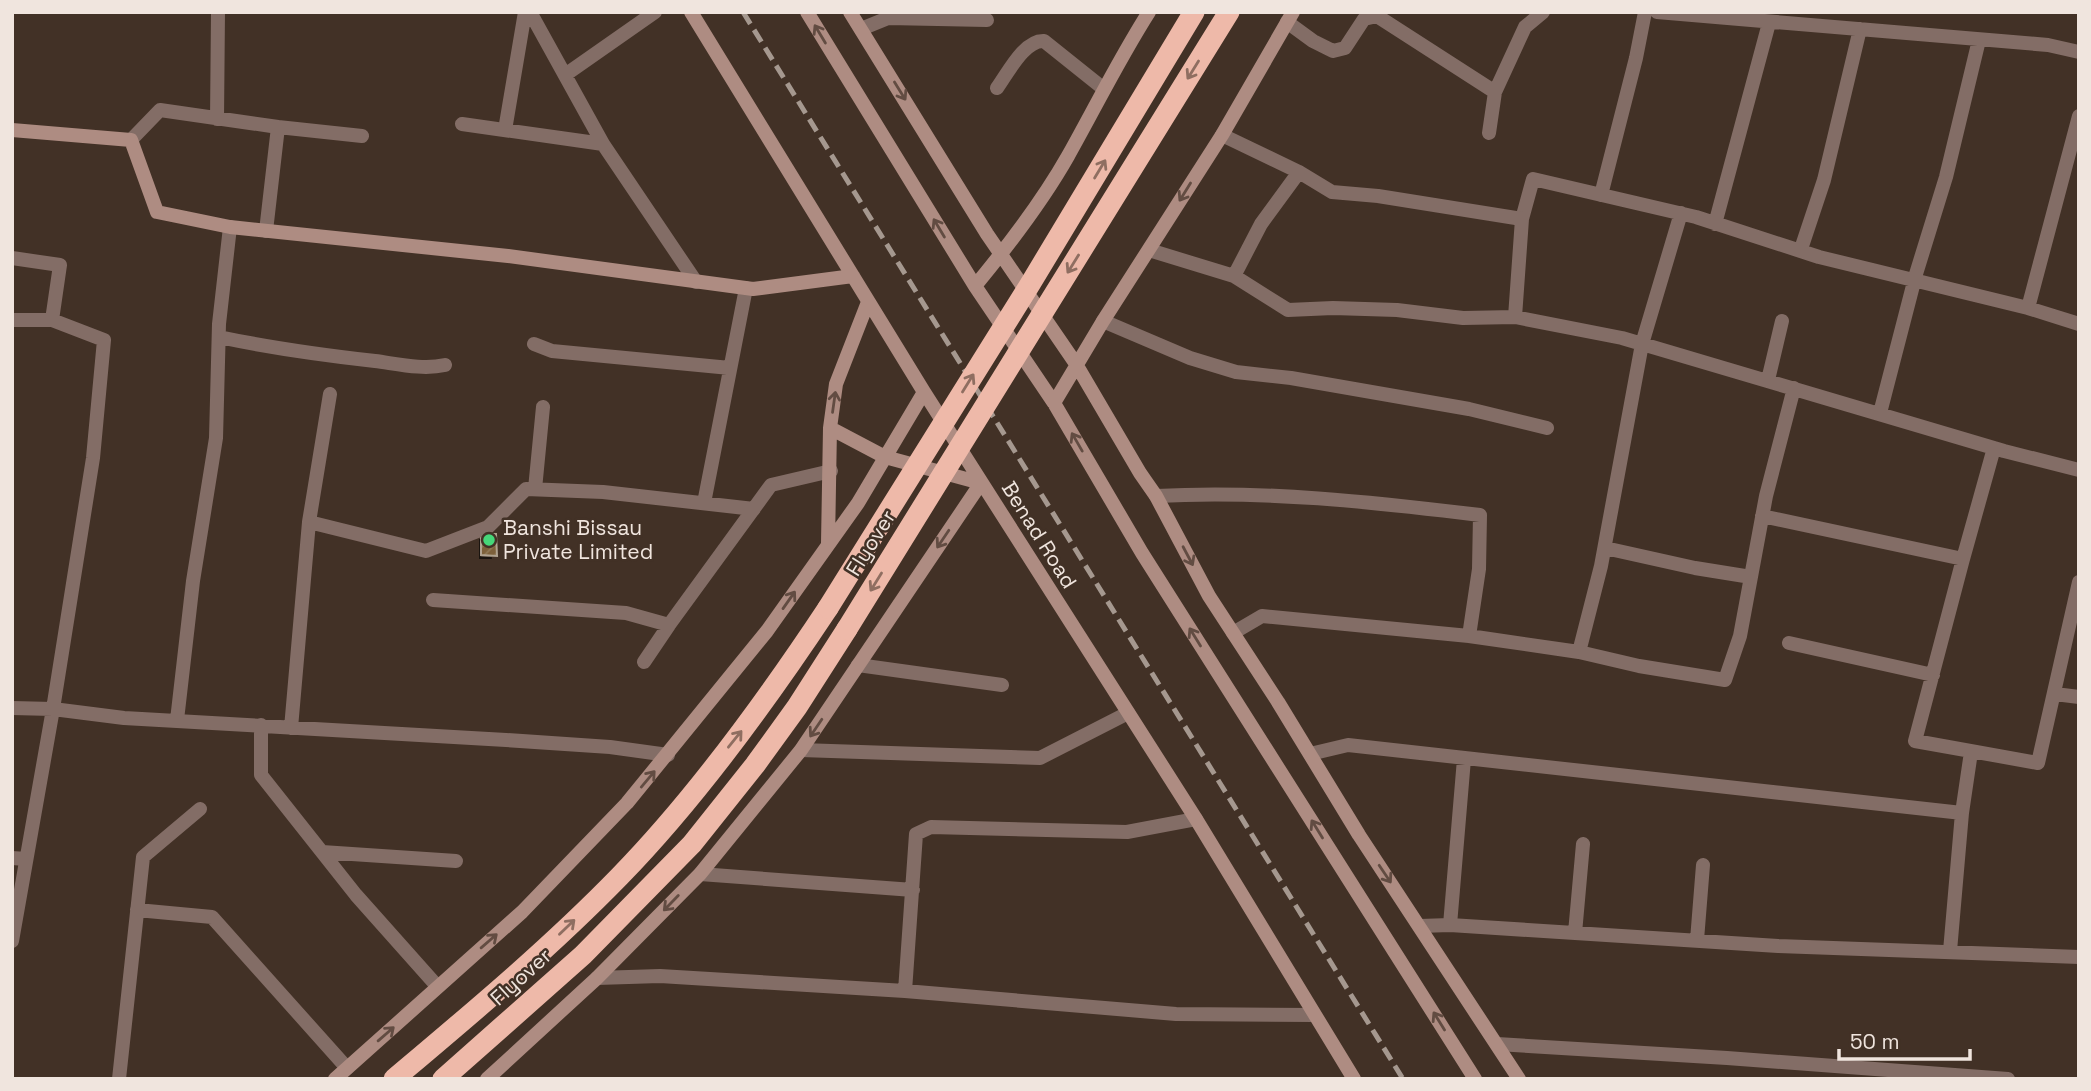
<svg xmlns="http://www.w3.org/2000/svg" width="2091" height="1091" viewBox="0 0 2091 1091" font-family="'Space Grotesk',sans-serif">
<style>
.building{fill:url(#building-hatch);stroke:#b0a290;stroke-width:2;filter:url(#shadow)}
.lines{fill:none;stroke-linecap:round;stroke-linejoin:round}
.street{stroke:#836d66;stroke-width:14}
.secondary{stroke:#ae8c82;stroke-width:14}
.highway{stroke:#eeb9a9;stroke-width:21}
.rail{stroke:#a5988f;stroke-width:5;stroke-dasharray:14 7;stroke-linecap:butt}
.highway-bridge{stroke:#eeb9a9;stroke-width:21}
.oneway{stroke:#624c42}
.oneway2{stroke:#8f6e61}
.poi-dot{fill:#46d779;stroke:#423126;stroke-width:2.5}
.labels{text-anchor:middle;stroke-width:5;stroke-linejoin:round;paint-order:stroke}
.poi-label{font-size:21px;fill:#f0e5de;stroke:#423126;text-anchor:start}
.street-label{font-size:21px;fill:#f0e5de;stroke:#423126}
</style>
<defs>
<pattern id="building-hatch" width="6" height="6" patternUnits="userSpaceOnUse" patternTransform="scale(1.75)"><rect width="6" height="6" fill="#7d613a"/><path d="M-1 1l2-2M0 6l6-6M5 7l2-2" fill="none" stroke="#907856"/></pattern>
<filter id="shadow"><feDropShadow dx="-6" dy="6" stdDeviation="0" flood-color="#0009"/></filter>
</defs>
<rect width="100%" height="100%" fill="#423126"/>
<path class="building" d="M481 534H496L497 556 481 555Z"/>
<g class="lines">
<path class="street" d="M530 12 603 144
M1657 12 2048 45 2079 52
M1287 22 1313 41 1333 51 1345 48 1364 19 1377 16 1495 92 1525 27 1543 12
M861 29 888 18 987 20
M565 75 655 12
M997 88C1008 73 1024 40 1044 41L1104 89
M217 119 218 12
M462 124 603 144 696 282
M278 127 362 136
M505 130 525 12
M1489 133 1495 92
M1222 135 1299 172 1332 192 1378 196 1522 219
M131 140 160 110 278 127 266 231
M1601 195 1636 58 1645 12
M1715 224 1769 23
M1801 249 1824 180 1860 29
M1149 250 1234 276 1288 310 1333 308 1397 310 1463 318 1515 317
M12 258 60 265 52 320 104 340 93 458 53 709 12 941
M1234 276 1261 224 1299 172
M2028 308 2079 116
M12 320H52
M1103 321 1190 358 1236 372 1291 378 1469 409 1547 428
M2079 324 2028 308 1819 257 1696 217 1533 179 1522 219 1515 317 1622 338 2004 451 2079 470
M219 337C271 348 322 355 375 361 398 364 423 370 445 365
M534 344 552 351 730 368
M1768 380 1782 321
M1880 413 1916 274 1946 177 1979 40
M535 489 543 407
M1156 496C1264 490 1373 502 1480 515L1479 569 1469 636 1262 616 1233 633
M704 503 746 288
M1762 516 1963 559 1994 448
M309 522 330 394
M1605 548 1695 568 1751 577
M1963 559 1915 741 2038 763 2079 582
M433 600 626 613 669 625 771 485 831 471
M1469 636 1579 652 1601 566 1642 344 1681 213
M1789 643 1933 675
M1579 652 1639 666 1725 680 1740 636 1766 496 1794 388
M644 662 669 625
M858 665 1002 685
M2055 694 2079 697
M12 708 53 709 124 718 506 740 610 747 668 755
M177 720 193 581 216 438 219 324 230 227
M261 725V775L356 895 437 986
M291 728 309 522 426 551 488 527 526 489 603 492 754 509
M801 750 1040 758 1128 713
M1310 754 1348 745 1962 813 1971 752
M322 852 456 861
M12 858 26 859
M700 874 913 890
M137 910 212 917 347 1068
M1450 925 1464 759
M1420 926 1450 925 1778 946 2079 957
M1575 933 1583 844
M1697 940 1703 865
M1950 951 1962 813
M597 978 660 976 905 991 1176 1014 1314 1015
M905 991 916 834 931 827 1127 832 1196 819
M1497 1044 1727 1058 2008 1079
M119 1079 143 857 200 809"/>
<path class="secondary" d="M691 12 924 392 1196 819 1354 1079
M807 12 975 286 1054 403 1142 553 1475 1079
M850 12 987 234 1076 364 1140 473 1156 496 1209 596 1278 702 1359 835 1519 1079
M12 130 131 140 157 212 230 227 508 256 753 289 853 276
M975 286C1008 246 1042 202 1068 156 1095 108 1119 59 1149 12
M1054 403 1103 321 1222 135 1293 12
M830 428 885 457 981 483
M828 543 830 428 836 384 868 302
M335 1079 522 912 627 803 767 631 858 503 924 392
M487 1079 597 978 700 874 801 750 981 483"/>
<path class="highway" d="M394 1079C471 1014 549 949 620 876 697 797 767 700 828 608
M443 1079 583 955 692 844 755 765 797 707 847 629"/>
<path class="rail" d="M743 12 1403 1079"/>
<path class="highway-bridge" d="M828 608 1029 286 1194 12
M847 629 1229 12"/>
</g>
<defs><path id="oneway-shaft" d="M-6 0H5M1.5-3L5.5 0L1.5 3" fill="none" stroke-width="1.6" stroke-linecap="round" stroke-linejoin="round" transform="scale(1.75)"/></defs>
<g class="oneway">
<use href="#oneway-shaft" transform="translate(820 34) rotate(-121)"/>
<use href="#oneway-shaft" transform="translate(900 91) rotate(58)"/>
<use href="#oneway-shaft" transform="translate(1185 192) rotate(122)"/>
<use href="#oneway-shaft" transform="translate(939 228) rotate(-121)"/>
<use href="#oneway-shaft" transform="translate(834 402) rotate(-82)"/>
<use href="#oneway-shaft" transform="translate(1077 442) rotate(-120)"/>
<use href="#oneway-shaft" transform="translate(943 539) rotate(124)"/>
<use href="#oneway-shaft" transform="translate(1188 556) rotate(62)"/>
<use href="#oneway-shaft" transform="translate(789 600) rotate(-55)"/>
<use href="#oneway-shaft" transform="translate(1195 637) rotate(-122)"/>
<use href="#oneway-shaft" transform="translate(816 728) rotate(124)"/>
<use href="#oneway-shaft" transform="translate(648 779) rotate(-50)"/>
<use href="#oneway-shaft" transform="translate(1317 829) rotate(-122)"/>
<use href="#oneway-shaft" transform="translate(1385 874) rotate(56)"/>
<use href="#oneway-shaft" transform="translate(671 903) rotate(134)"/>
<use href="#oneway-shaft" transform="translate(489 941) rotate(-41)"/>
<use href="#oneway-shaft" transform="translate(1439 1021) rotate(-122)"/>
<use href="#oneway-shaft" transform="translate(386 1034) rotate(-41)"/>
</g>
<g class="oneway2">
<use href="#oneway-shaft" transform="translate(1193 70) rotate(122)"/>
<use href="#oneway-shaft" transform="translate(1100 169) rotate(-59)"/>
<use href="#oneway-shaft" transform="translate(1073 264) rotate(122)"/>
<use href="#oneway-shaft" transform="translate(968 383) rotate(-58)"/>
<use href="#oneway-shaft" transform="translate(876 582) rotate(122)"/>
<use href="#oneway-shaft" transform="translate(735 739) rotate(-51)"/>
<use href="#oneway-shaft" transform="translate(567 927) rotate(-44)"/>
</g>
<circle class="poi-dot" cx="489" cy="540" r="7"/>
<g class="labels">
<g class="poi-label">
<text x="503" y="535">Banshi Bissau<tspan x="503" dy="24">Private Limited</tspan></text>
</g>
<g class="street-label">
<text transform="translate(1039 535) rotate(58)" y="7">Benad Road</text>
<text transform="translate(871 543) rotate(-58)" y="7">Flyover</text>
<text transform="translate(521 977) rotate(-42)" y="7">Flyover</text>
</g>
</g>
<rect width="2091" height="1091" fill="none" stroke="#f0e5de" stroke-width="28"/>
<path d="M1839 1049v10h131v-10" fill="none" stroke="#f0e5de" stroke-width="3.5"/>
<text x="1850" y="1049" font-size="21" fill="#f0e5de" stroke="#423126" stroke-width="5" paint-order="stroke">50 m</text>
</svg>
